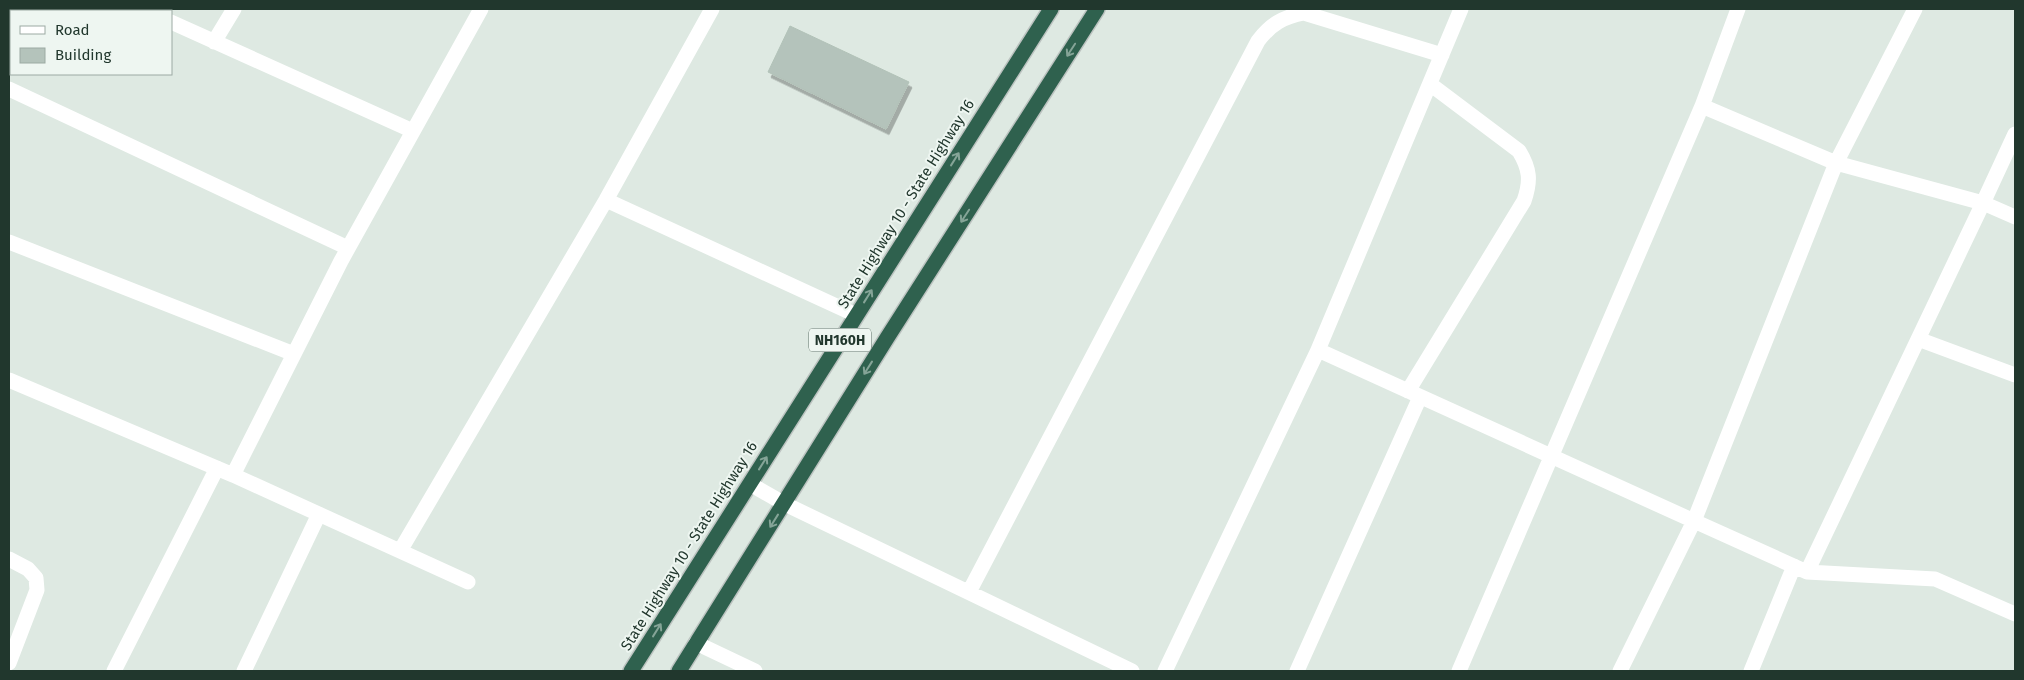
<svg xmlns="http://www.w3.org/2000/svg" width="2024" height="680" viewBox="0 0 2024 680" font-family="'Fira Sans',sans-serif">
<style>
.building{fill:#b4c3bb;stroke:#b2c2b8;filter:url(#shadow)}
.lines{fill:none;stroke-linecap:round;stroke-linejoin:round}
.highway-casing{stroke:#bcc3c0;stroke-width:18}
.minor{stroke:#fff;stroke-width:15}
.highway{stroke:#2f614e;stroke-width:15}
.oneway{stroke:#85a497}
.labels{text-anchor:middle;stroke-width:4;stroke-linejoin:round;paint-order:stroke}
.shield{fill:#eef6f1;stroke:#5e7068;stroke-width:1}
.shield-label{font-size:14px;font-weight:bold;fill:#21372d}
.street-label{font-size:15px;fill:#21372d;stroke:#eef6f1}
</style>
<defs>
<filter id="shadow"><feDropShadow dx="3" dy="5.5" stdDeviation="0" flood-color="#0004"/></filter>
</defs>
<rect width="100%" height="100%" fill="#dee9e2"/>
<path class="building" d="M790 26 909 82 886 129 768 72Z"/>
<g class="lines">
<defs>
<path id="highway" d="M631 671 1051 9
M679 671 887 338 1097 9"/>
</defs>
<use href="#highway" class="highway-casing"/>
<path class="minor" d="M141 9 146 11
M171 22 413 131
M214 42 234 9
M9 89 348 248
M1702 106 1738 9
M2015 134 1983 203 2015 217
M606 200 856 315
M9 242 294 354
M1918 339 2015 375
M1318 350 1461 9
M9 380 233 475 341 261 481 9
M1408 391 1524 201C1531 181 1530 169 1519 151L1430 84
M233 475 468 582
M750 484 785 504 1132 671
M400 551 606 200 712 9
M9 559 28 569 36 578 37 590 9 663
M969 592 1258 41C1271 24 1283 17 1304 13L1442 55
M696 643 755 671
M114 671 217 468
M244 671 319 514
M1165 671 1318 350 1694 521 1836 163 1983 203 1807 572
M1297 671 1420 397
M1459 671 1702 106 1836 163 1915 9
M1620 671 1694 521 1807 572 1935 579 2015 614
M1751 671 1794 566"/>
<use href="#highway" class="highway"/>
</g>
<defs><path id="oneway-shaft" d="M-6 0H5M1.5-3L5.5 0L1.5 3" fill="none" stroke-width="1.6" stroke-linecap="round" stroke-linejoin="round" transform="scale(1.25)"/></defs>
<g class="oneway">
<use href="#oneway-shaft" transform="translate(1071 50) rotate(123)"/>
<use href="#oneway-shaft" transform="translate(955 159) rotate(-58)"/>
<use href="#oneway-shaft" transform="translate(965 216) rotate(123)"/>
<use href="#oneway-shaft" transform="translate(868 296) rotate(-58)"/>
<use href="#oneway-shaft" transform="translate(868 368) rotate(122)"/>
<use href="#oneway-shaft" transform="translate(763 463) rotate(-58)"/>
<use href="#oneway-shaft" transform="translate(774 521) rotate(122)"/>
<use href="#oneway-shaft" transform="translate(657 630) rotate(-58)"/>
</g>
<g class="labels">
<rect class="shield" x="809" y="328.5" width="62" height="23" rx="4"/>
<g class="shield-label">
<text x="840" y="345">NH160H</text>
</g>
<g class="street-label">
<text transform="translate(906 204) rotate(-58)" y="5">State Highway 10 - State Highway 16</text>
<text transform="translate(689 546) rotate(-58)" y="5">State Highway 10 - State Highway 16</text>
</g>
</g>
<rect width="2024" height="680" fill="none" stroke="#21372d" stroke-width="20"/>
<rect x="10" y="10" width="162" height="65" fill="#eef6f1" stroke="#9caaa3"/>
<rect x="20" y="26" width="25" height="8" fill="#ffffff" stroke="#9caaa3"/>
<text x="55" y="35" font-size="15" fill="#21372d">Road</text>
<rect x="20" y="48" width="25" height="15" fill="#b4c3bb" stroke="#9caaa3"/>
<text x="55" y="60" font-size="15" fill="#21372d">Building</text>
</svg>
